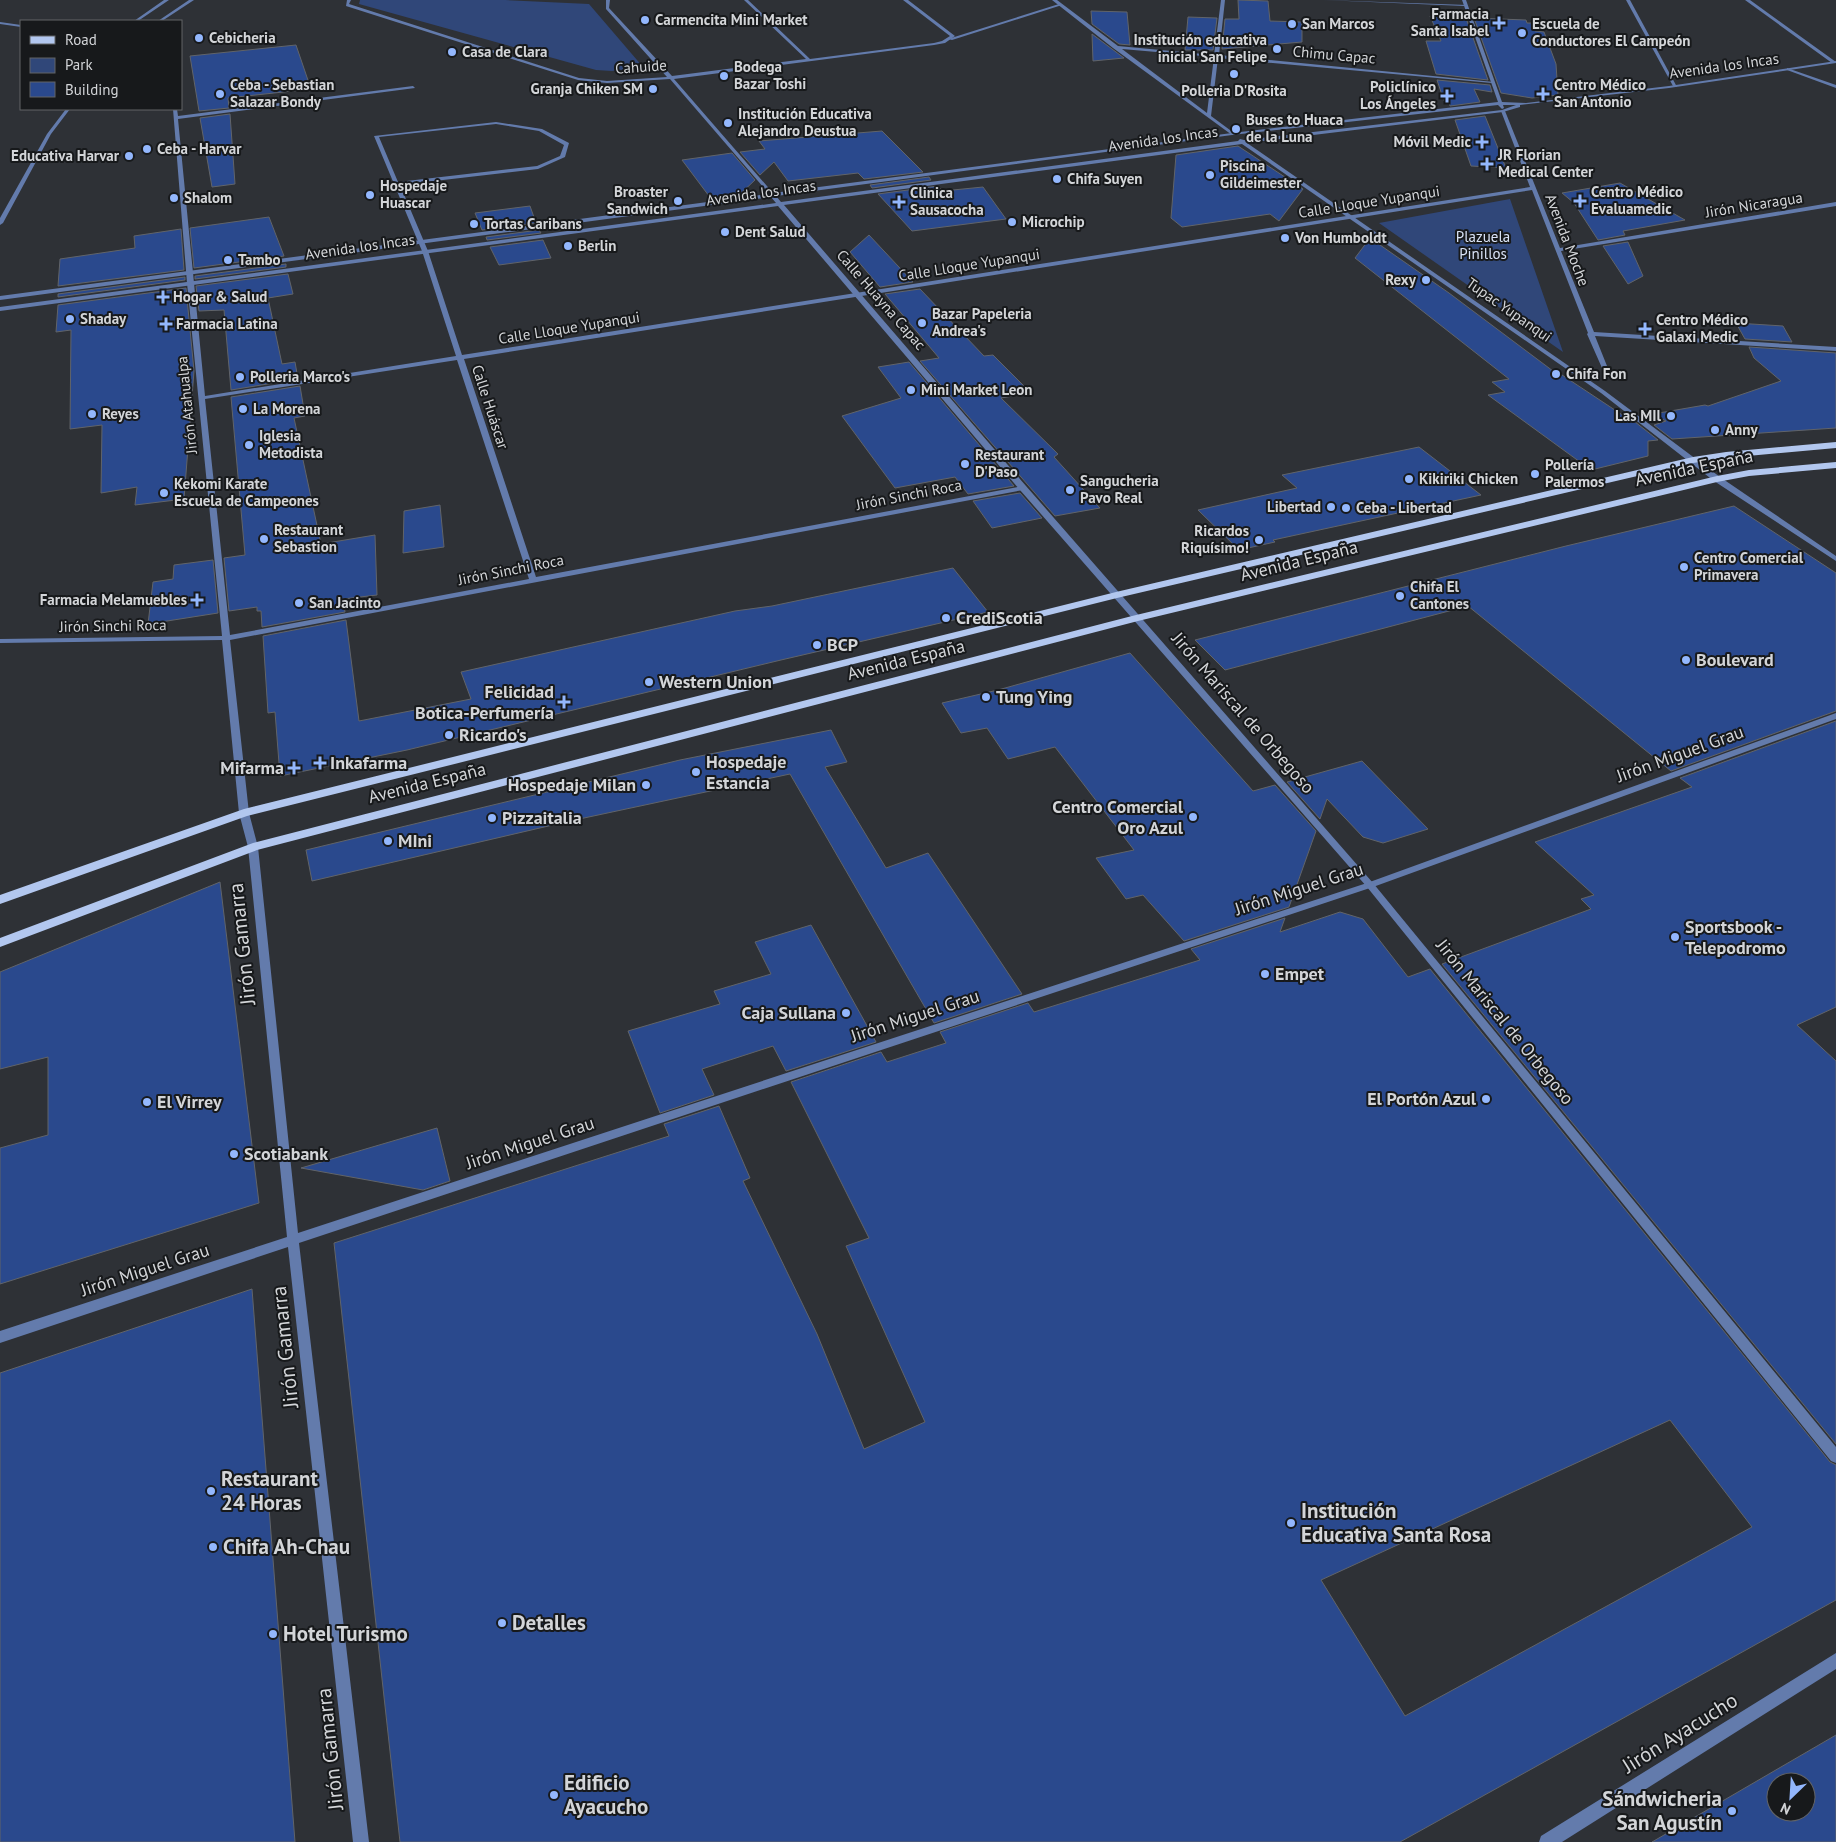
<svg xmlns="http://www.w3.org/2000/svg" width="1836" height="1842" viewBox="0 0 1836 1842" font-family="'PT Sans',sans-serif">
<style>
.green{fill:#304779}
.building{fill:#2a498d;stroke:#616469;fill-rule:evenodd}
.lines{fill:none;stroke-linecap:round;stroke-linejoin:round}
.pedestrian{fill:#637bac;fill-rule:evenodd}
.minor{fill:#637bac;fill-rule:evenodd}
.tertiary{fill:#637bac;fill-rule:evenodd}
.primary{fill:#b2c7ef;fill-rule:evenodd}
.poi-dot{fill:#93b7fd;stroke:#17191b;stroke-width:2}
.labels{text-anchor:middle;stroke-width:4;stroke-linejoin:round;paint-order:stroke}
.far-poi-label{font-size:15px;font-weight:bold;fill:#d3d5d8;stroke:#17191b;text-anchor:start}
.far-street-label{font-size:15px;fill:#d3d5d8;stroke:#17191b}
.far-park-label{font-size:15px;fill:#d9e3f7;stroke:#17191b}
.street-label{font-size:18px;fill:#d3d5d8;stroke:#17191b}
.poi-label{font-size:18px;font-weight:bold;fill:#d3d5d8;stroke:#17191b;text-anchor:start}
.near-street-label{font-size:21px;fill:#d3d5d8;stroke:#17191b}
.near-poi-label{font-size:21px;font-weight:bold;fill:#d3d5d8;stroke:#17191b;text-anchor:start}
</style>
<rect width="100%" height="100%" fill="#2e3136"/>
<path class="green" d="M360 0H505L589 4 643 67 612 71 596 70 359 4Z
M1510 199 1563 352 1379 223Z"/>
<path class="building" d="M1238 0 1268 1 1270 21 1302 22V42L1222 49 1225 19H1239Z
M1091 11 1127 12 1130 45 1119 44 1092 24Z
M1430 16 1466 18 1488 80 1436 74 1426 41H1441Z
M1188 17 1217 18 1213 50H1185Z
M1474 18 1526 20 1527 23H1532L1535 31 1544 32 1556 64 1558 95 1532 98 1501 93Z
M1092 34 1124 58 1093 61Z
M296 45 311 89 228 98 229 108 199 111 190 56Z
M1437 80 1490 85 1492 92 1474 89 1480 102 1450 106 1448 100 1444 101Z
M230 114 235 184 212 187 200 118Z
M1485 116 1506 168 1471 166 1455 120Z
M882 131 923 172 864 179 858 173 788 181 774 162 760 175 740 152 765 149 759 141Z
M1238 146 1303 189 1279 221 1270 214 1182 227 1171 218 1176 155Z
M732 153 755 180 738 196 712 200 682 160Z
M929 177 931 180 872 188 870 185Z
M1620 183 1685 220 1623 231 1625 235 1598 240 1574 203 1562 193Z
M938 186 943 191 983 187 1006 219 912 231 878 194Z
M530 206 536 223 482 230 475 213Z
M269 217 284 256 194 268 190 228Z
M181 229 184 270 58 286 60 259 135 248 134 236Z
M539 230 541 233 487 240 486 237Z
M869 235 913 282 880 287 850 252Z
M1370 238 1449 293 1553 371H1556L1627 418H1630L1658 440 1648 441V456L1591 470 1488 395 1505 392 1492 382 1509 379 1355 258Z
M543 240 551 258 499 265 490 247Z
M1628 242 1643 276 1628 284 1603 246Z
M286 264V267L195 279V276Z
M288 274 293 294 268 298 282 364 295 362 298 379 231 390 224 310 199 311 196 286Z
M185 277V280L58 297V294Z
M186 288 194 371 184 499 135 505 137 487 101 493 102 425 70 429 71 330 56 332 58 305Z
M920 289 984 356 993 355 1031 393 1001 398 1058 454 1054 457 1100 508 1055 516 920 361 939 358 885 294Z
M1736 323 1783 326 1792 342 1745 339Z
M1749 347 1836 353V428L1672 439 1654 425 1666 421 1653 414 1705 405 1708 406 1781 381 1754 358Z
M909 362 1014 486 968 494 955 477 895 488 842 416 901 398 878 367Z
M300 386 305 416 294 418 321 544 375 535 377 595 343 599 345 612 262 627 261 611H257V607L229 611 224 558 245 555 231 397Z
M1419 447 1481 495 1273 540 1275 542 1239 550 1198 510 1297 488 1282 475Z
M1020 493 1042 518 992 528 973 501Z
M440 505 444 547 403 553 404 511Z
M1734 506 1836 573V711L1671 771 1468 606 1225 670 1195 640 1566 546Z
M213 560 218 613 148 624 153 582 173 579 174 565Z
M953 568 988 612 781 660 407 750 280 776 275 712 268 713 263 636 346 620 359 721 471 699 461 672 735 611 772 606Z
M1130 653 1253 791 1275 785 1316 831 1289 907 1184 941 1143 895 1126 899 1096 858 1134 850 1055 747 1008 759 987 728 961 733 942 703 998 690Z
M1836 721V1007L1797 1025 1836 1061V1444L1442 964 1591 909 1581 899 1594 895 1535 842 1692 787 1680 778Z
M831 730 847 762 825 767 886 868 928 853 1022 994 934 1023 790 774 570 821 312 881 306 850 680 760Z
M1362 761 1428 829 1383 843 1363 837 1327 799 1320 819 1287 782Z
M220 882 259 1203 0 1284V1148L48 1135V1057L0 1069V972Z
M1340 912 1363 919 1408 977 1430 969 1830 1462 1836 1465V1600L1400 1842H400L334 1243 669 1136 664 1124 719 1106 750 1178 743 1181 817 1334 864 1449 925 1422 846 1246 869 1238 791 1082 881 1052 887 1062 946 1043 940 1032 1028 1003 1034 1012 1200 960 1191 949 1285 918 1280 932ZM1670 1420 1752 1527 1405 1716 1321 1580Z
M811 925 876 1042 786 1071 773 1046 702 1069 714 1095 660 1113 628 1031 720 1004 714 991 771 974 755 942Z
M437 1128 450 1181 423 1190 301 1168Z
M252 1289 295 1842H0V1373Z
M1836 1735V1842H1652ZM1776 1782H1806V1812H1776Z"/>
<g class="lines">
<path class="pedestrian" d="M1059 4 1062 5 952 40 948 39Z"/>
<path class="minor" d="M347 0H351L349 4 579 78 607 81 667 77 606 9V0H610L609 8 672 76 806 59 744 0H748L810 59 934 43 942 41 950 36 903 0H908L955 36 945 43 934 45 674 79 773 193V195L771 196 670 79 607 83 578 80 346 6Z
M1052 0H1057L1118 46 1214 55 1221 0H1225L1219 55 1494 82 1492 83 1218 58 1211 116 1234 133 1232 135 1113 48ZM1122 49 1214 57 1207 113Z
M1323 0 1467 5 1465 6Z
M1626 0H1630L1677 87 1673 86Z
M1745 0H1750L1836 62 1832 63Z
M1787 68 1836 85V88L1787 70Z
M413 86 415 88 178 119 205 396 456 356 422 251 374 136 496 122 542 129 569 143 565 157 538 169 400 185 428 251 462 355 1530 187 1501 111 1503 110 1505 111 1560 248 1836 202V206L1561 251 1594 332 1836 347V351L1595 336 1611 376 1606 377 1587 334 1588 333 1532 190 464 359 536 577 1023 486 1027 488 1023 490 230 640 249 813 258 847 298 1233 1367 883 1836 713V719L1373 887 299 1243 369 1842H353L288 1247 0 1343V1331L287 1237 248 847 239 813 222 640 0 643V639L222 636 187 283 173 109H177L178 116ZM496 124 539 131 564 145 560 156 537 166 398 182 379 137ZM457 360 529 579 230 635 205 399Z
M1836 1653V1669L1562 1842H1539L1541 1836Z"/>
<path class="tertiary" d="M164 0H169L138 21H134Z
M189 0H194L162 21H158Z
M1462 0H1466L1502 102 1526 103 1669 86 1836 61V63L1669 88 1520 105V107L1503 112 1247 143 1605 391 1720 477 1836 556V561L1714 481 1601 393 1242 144 784 205 1026 486 1373 883 1836 1447V1463L1831 1461 1367 887 1020 490 778 206 0 311V307L776 203 771 197 0 300V296L768 194 771 192 773 193 1232 133 1498 102ZM1498 105 1502 109 1504 108 1503 105H1516L1502 110 1244 140 1240 139 1238 141 781 202 776 196 1232 135Z
M0 22 21 25V27L0 24Z
M66 109H70L51 134 3 223 0 225V218L47 134Z"/>
<path class="primary" d="M1836 442V448L1726 458 1693 463 1117 598 247 816 0 904V895L244 809 1116 592 1693 457 1726 452Z
M1836 462V468L1749 476 1717 482 1138 621 257 850 0 947V938L253 843 1132 616 1717 476 1749 470Z"/>
</g>
<g class="poi-dot">
<circle cx="645" cy="20" r="5"/>
<path d="M1496.5 15.5h5v5h5v5h-5v5h-5v-5h-5v-5h5z"/>
<circle cx="1292" cy="24" r="5"/>
<circle cx="1522" cy="33" r="5"/>
<circle cx="199" cy="38" r="5"/>
<circle cx="1277" cy="49" r="5"/>
<circle cx="452" cy="52" r="5"/>
<circle cx="1234" cy="74" r="5"/>
<circle cx="724" cy="76" r="5"/>
<circle cx="653" cy="89" r="5"/>
<circle cx="220" cy="94" r="5"/>
<path d="M1540.5 86.5h5v5h5v5h-5v5h-5v-5h-5v-5h5z"/>
<path d="M1444.5 88.5h5v5h5v5h-5v5h-5v-5h-5v-5h5z"/>
<circle cx="728" cy="123" r="5"/>
<circle cx="1236" cy="129" r="5"/>
<path d="M1479.5 134.5h5v5h5v5h-5v5h-5v-5h-5v-5h5z"/>
<circle cx="147" cy="149" r="5"/>
<circle cx="129" cy="156" r="5"/>
<path d="M1484.5 156.5h5v5h5v5h-5v5h-5v-5h-5v-5h5z"/>
<circle cx="1210" cy="175" r="5"/>
<circle cx="1057" cy="179" r="5"/>
<circle cx="370" cy="195" r="5"/>
<circle cx="174" cy="198" r="5"/>
<circle cx="678" cy="201" r="5"/>
<path d="M1577.5 193.5h5v5h5v5h-5v5h-5v-5h-5v-5h5z"/>
<path d="M896.5 194.5h5v5h5v5h-5v5h-5v-5h-5v-5h5z"/>
<circle cx="1012" cy="222" r="5"/>
<circle cx="474" cy="224" r="5"/>
<circle cx="725" cy="232" r="5"/>
<circle cx="1285" cy="238" r="5"/>
<circle cx="568" cy="246" r="5"/>
<circle cx="228" cy="260" r="5"/>
<circle cx="1426" cy="280" r="5"/>
<path d="M160.5 289.5h5v5h5v5h-5v5h-5v-5h-5v-5h5z"/>
<circle cx="70" cy="319" r="5"/>
<circle cx="922" cy="323" r="5"/>
<path d="M163.5 316.5h5v5h5v5h-5v5h-5v-5h-5v-5h5z"/>
<path d="M1642.5 321.5h5v5h5v5h-5v5h-5v-5h-5v-5h5z"/>
<circle cx="1556" cy="374" r="5"/>
<circle cx="240" cy="377" r="5"/>
<circle cx="911" cy="390" r="5"/>
<circle cx="243" cy="409" r="5"/>
<circle cx="92" cy="414" r="5"/>
<circle cx="1671" cy="416" r="5"/>
<circle cx="1715" cy="430" r="5"/>
<circle cx="249" cy="445" r="5"/>
<circle cx="965" cy="464" r="5"/>
<circle cx="1535" cy="474" r="5"/>
<circle cx="1409" cy="479" r="5"/>
<circle cx="1070" cy="490" r="5"/>
<circle cx="164" cy="493" r="5"/>
<circle cx="1331" cy="507" r="5"/>
<circle cx="1346" cy="508" r="5"/>
<circle cx="264" cy="539" r="5"/>
<circle cx="1259" cy="540" r="5"/>
<circle cx="1684" cy="567" r="5"/>
<circle cx="1400" cy="596" r="5"/>
<path d="M194.5 592.5h5v5h5v5h-5v5h-5v-5h-5v-5h5z"/>
<circle cx="299" cy="603" r="5"/>
<circle cx="946" cy="618" r="5"/>
<circle cx="817" cy="645" r="5"/>
<circle cx="1686" cy="660" r="5"/>
<circle cx="649" cy="682" r="5"/>
<circle cx="986" cy="697" r="5"/>
<path d="M561.5 694.5h5v5h5v5h-5v5h-5v-5h-5v-5h5z"/>
<circle cx="449" cy="735" r="5"/>
<path d="M317.5 755.5h5v5h5v5h-5v5h-5v-5h-5v-5h5z"/>
<path d="M291.5 760.5h5v5h5v5h-5v5h-5v-5h-5v-5h5z"/>
<circle cx="696" cy="772" r="5"/>
<circle cx="646" cy="785" r="5"/>
<circle cx="1193" cy="817" r="5"/>
<circle cx="492" cy="818" r="5"/>
<circle cx="388" cy="841" r="5"/>
<circle cx="1675" cy="937" r="5"/>
<circle cx="1265" cy="974" r="5"/>
<circle cx="846" cy="1013" r="5"/>
<circle cx="1486" cy="1099" r="5"/>
<circle cx="147" cy="1102" r="5"/>
<circle cx="234" cy="1154" r="5"/>
<circle cx="211" cy="1491" r="5"/>
<circle cx="1291" cy="1523" r="5"/>
<circle cx="213" cy="1547" r="5"/>
<circle cx="502" cy="1623" r="5"/>
<circle cx="273" cy="1634" r="5"/>
<circle cx="554" cy="1795" r="5"/>
<circle cx="1732" cy="1811" r="5"/>
</g>
<g class="labels">
<g class="far-poi-label">
<text x="1489" y="19" text-anchor="end">Farmacia<tspan x="1489" dy="17">Santa Isabel</tspan></text>
<text x="655" y="25">Carmencita Mini Market</text>
<text x="1302" y="29">San Marcos</text>
<text x="1532" y="29">Escuela de<tspan x="1532" dy="17">Conductores El Campeón</tspan></text>
<text x="209" y="43">Cebicheria</text>
<text x="1267" y="45" text-anchor="end">Institución educativa<tspan x="1267" dy="17">inicial San Felipe</tspan></text>
<text x="462" y="57">Casa de Clara</text>
<text x="734" y="72">Bodega<tspan x="734" dy="17">Bazar Toshi</tspan></text>
<text x="230" y="90">Ceba - Sebastian<tspan x="230" dy="17">Salazar Bondy</tspan></text>
<text x="1554" y="90">Centro Médico<tspan x="1554" dy="17">San Antonio</tspan></text>
<text x="1436" y="92" text-anchor="end">Policlínico<tspan x="1436" dy="17">Los Ángeles</tspan></text>
<text x="643" y="94" text-anchor="end">Granja Chiken SM</text>
<text x="1234" y="96" text-anchor="middle">Polleria D'Rosita</text>
<text x="738" y="119">Institución Educativa<tspan x="738" dy="17">Alejandro Deustua</tspan></text>
<text x="1246" y="125">Buses to Huaca<tspan x="1246" dy="17">de la Luna</tspan></text>
<text x="1471" y="147" text-anchor="end">Móvil Medic</text>
<text x="157" y="154">Ceba - Harvar</text>
<text x="1498" y="160">JR Florian<tspan x="1498" dy="17">Medical Center</tspan></text>
<text x="119" y="161" text-anchor="end">Educativa Harvar</text>
<text x="1220" y="171">Piscina<tspan x="1220" dy="17">Gildeimester</tspan></text>
<text x="1067" y="184">Chifa Suyen</text>
<text x="380" y="191">Hospedaje<tspan x="380" dy="17">Huascar</tspan></text>
<text x="668" y="197" text-anchor="end">Broaster<tspan x="668" dy="17">Sandwich</tspan></text>
<text x="1591" y="197">Centro Médico<tspan x="1591" dy="17">Evaluamedic</tspan></text>
<text x="910" y="198">Clinica<tspan x="910" dy="17">Sausacocha</tspan></text>
<text x="184" y="203">Shalom</text>
<text x="1022" y="227">Microchip</text>
<text x="484" y="229">Tortas Caribans</text>
<text x="735" y="237">Dent Salud</text>
<text x="1295" y="243">Von Humboldt</text>
<text x="578" y="251">Berlin</text>
<text x="238" y="265">Tambo</text>
<text x="1416" y="285" text-anchor="end">Rexy</text>
<text x="173" y="302">Hogar &amp; Salud</text>
<text x="932" y="319">Bazar Papeleria<tspan x="932" dy="17">Andrea's</tspan></text>
<text x="80" y="324">Shaday</text>
<text x="1656" y="325">Centro Médico<tspan x="1656" dy="17">Galaxi Medic</tspan></text>
<text x="176" y="329">Farmacia Latina</text>
<text x="1566" y="379">Chifa Fon</text>
<text x="250" y="382">Polleria Marco's</text>
<text x="921" y="395">Mini Market Leon</text>
<text x="253" y="414">La Morena</text>
<text x="102" y="419">Reyes</text>
<text x="1661" y="421" text-anchor="end">Las MIl</text>
<text x="1725" y="435">Anny</text>
<text x="259" y="441">Iglesia<tspan x="259" dy="17">Metodista</tspan></text>
<text x="975" y="460">Restaurant<tspan x="975" dy="17">D'Paso</tspan></text>
<text x="1545" y="470">Pollería<tspan x="1545" dy="17">Palermos</tspan></text>
<text x="1419" y="484">Kikiriki Chicken</text>
<text x="1080" y="486">Sangucheria<tspan x="1080" dy="17">Pavo Real</tspan></text>
<text x="174" y="489">Kekomi Karate<tspan x="174" dy="17">Escuela de Campeones</tspan></text>
<text x="1321" y="512" text-anchor="end">Libertad</text>
<text x="1356" y="513">Ceba - Libertad</text>
<text x="274" y="535">Restaurant<tspan x="274" dy="17">Sebastion</tspan></text>
<text x="1249" y="536" text-anchor="end">Ricardos<tspan x="1249" dy="17">Riquísimo!</tspan></text>
<text x="1694" y="563">Centro Comercial<tspan x="1694" dy="17">Primavera</tspan></text>
<text x="1410" y="592">Chifa El<tspan x="1410" dy="17">Cantones</tspan></text>
<text x="187" y="605" text-anchor="end">Farmacia Melamuebles</text>
<text x="309" y="608">San Jacinto</text>
</g>
<g class="far-street-label">
<text transform="translate(1334 55) rotate(5)" y="5">Chimu Capac</text>
<text transform="translate(1724 66) rotate(-8)" y="5">Avenida los Incas</text>
<text transform="translate(641 67) rotate(-4)" y="5">Cahuide</text>
<text transform="translate(1163 139) rotate(-8)" y="5">Avenida los Incas</text>
<text transform="translate(761 193) rotate(-8)" y="5">Avenida los Incas</text>
<text transform="translate(1369 202) rotate(-9)" y="5">Calle Lloque Yupanqui</text>
<text transform="translate(1754 205) rotate(-9)" y="5">Jirón Nicaragua</text>
<text transform="translate(1567 240) rotate(69)" y="5">Avenida Moche</text>
<text transform="translate(360 247) rotate(-8)" y="5">Avenida los Incas</text>
<text transform="translate(969 265) rotate(-9)" y="5">Calle Lloque Yupanqui</text>
<text transform="translate(881 300) rotate(49)" y="5">Calle Huayna Capac</text>
<text transform="translate(1509 310) rotate(35)" y="5">Tupac Yupanqui</text>
<text transform="translate(569 328) rotate(-9)" y="5">Calle Lloque Yupanqui</text>
<text transform="translate(187 405) rotate(-96)" y="5">Jirón Atahualpa</text>
<text transform="translate(490 407) rotate(72)" y="5">Calle Huáscar</text>
<text transform="translate(909 495) rotate(-11)" y="5">Jirón Sinchi Roca</text>
<text transform="translate(511 570) rotate(-11)" y="5">Jirón Sinchi Roca</text>
<text transform="translate(113 626) rotate(-1)" y="5">Jirón Sinchi Roca</text>
</g>
<g class="far-park-label">
<text x="1483" y="242">Plazuela<tspan x="1483" dy="17">Pinillos</tspan></text>
</g>
<g class="street-label">
<text transform="translate(1694 468) rotate(-12)" y="6">Avenida España</text>
<text transform="translate(1299 561) rotate(-14)" y="6">Avenida España</text>
<text transform="translate(906 660) rotate(-14)" y="6">Avenida España</text>
<text transform="translate(1243 713) rotate(49)" y="6">Jirón Mariscal de Orbegoso</text>
<text transform="translate(1680 754) rotate(-20)" y="6">Jirón Miguel Grau</text>
<text transform="translate(427 783) rotate(-14)" y="6">Avenida España</text>
<text transform="translate(1299 889) rotate(-18)" y="6">Jirón Miguel Grau</text>
<text transform="translate(915 1016) rotate(-18)" y="6">Jirón Miguel Grau</text>
<text transform="translate(1505 1022) rotate(51)" y="6">Jirón Mariscal de Orbegoso</text>
<text transform="translate(530 1143) rotate(-18)" y="6">Jirón Miguel Grau</text>
<text transform="translate(145 1270) rotate(-18)" y="6">Jirón Miguel Grau</text>
</g>
<g class="poi-label">
<text x="956" y="624">CrediScotia</text>
<text x="827" y="651">BCP</text>
<text x="1696" y="666">Boulevard</text>
<text x="659" y="688">Western Union</text>
<text x="554" y="698" text-anchor="end">Felicidad<tspan x="554" dy="21">Botica-Perfumería</tspan></text>
<text x="996" y="703">Tung Ying</text>
<text x="459" y="741">Ricardo's</text>
<text x="706" y="768">Hospedaje<tspan x="706" dy="21">Estancia</tspan></text>
<text x="330" y="769">Inkafarma</text>
<text x="284" y="774" text-anchor="end">Mifarma</text>
<text x="636" y="791" text-anchor="end">Hospedaje Milan</text>
<text x="1183" y="813" text-anchor="end">Centro Comercial<tspan x="1183" dy="21">Oro Azul</tspan></text>
<text x="502" y="824">Pizzaitalia</text>
<text x="398" y="847">MIni</text>
<text x="1685" y="933">Sportsbook -<tspan x="1685" dy="21">Telepodromo</tspan></text>
<text x="1275" y="980">Empet</text>
<text x="836" y="1019" text-anchor="end">Caja Sullana</text>
<text x="1476" y="1105" text-anchor="end">El Portón Azul</text>
<text x="157" y="1108">El Virrey</text>
<text x="244" y="1160">Scotiabank</text>
</g>
<g class="near-street-label">
<text transform="translate(242 944) rotate(-96)" y="7">Jirón Gamarra</text>
<text transform="translate(285 1347) rotate(-96)" y="7">Jirón Gamarra</text>
<text transform="translate(1680 1733) rotate(-32)" y="7">Jirón Ayacucho</text>
<text transform="translate(330 1749) rotate(-96)" y="7">Jirón Gamarra</text>
</g>
<g class="near-poi-label">
<text x="221" y="1486">Restaurant<tspan x="221" dy="24">24 Horas</tspan></text>
<text x="1301" y="1518">Institución<tspan x="1301" dy="24">Educativa Santa Rosa</tspan></text>
<text x="223" y="1554">Chifa Ah-Chau</text>
<text x="512" y="1630">Detalles</text>
<text x="283" y="1641">Hotel Turismo</text>
<text x="564" y="1790">Edificio<tspan x="564" dy="24">Ayacucho</tspan></text>
<text x="1722" y="1806" text-anchor="end">Sándwicheria<tspan x="1722" dy="24">San Agustín</tspan></text>
</g>
</g>
<rect x="20" y="20" width="162" height="90" fill="#17191b" stroke="#626467"/>
<rect x="30" y="36" width="25" height="8" fill="#b2c7ef" stroke="#626467"/>
<text x="65" y="45" font-size="15" fill="#d3d5d8">Road</text>
<rect x="30" y="58" width="25" height="15" fill="#304779" stroke="#626467"/>
<text x="65" y="70" font-size="15" fill="#d3d5d8">Park</text>
<rect x="30" y="82" width="25" height="15" fill="#2a498d" stroke="#626467"/>
<text x="65" y="95" font-size="15" fill="#d3d5d8">Building</text>
<g transform="translate(1791 1797) rotate(205)"><circle r="24" fill="#17191b" stroke="#626467"/>
<path d="M0-4L9 19L0 12L-9 19Z" fill="#93b7fd"/>
<text y="-8" font-size="14" font-weight="bold" text-anchor="middle" fill="#d3d5d8">N</text>
</g>
</svg>
